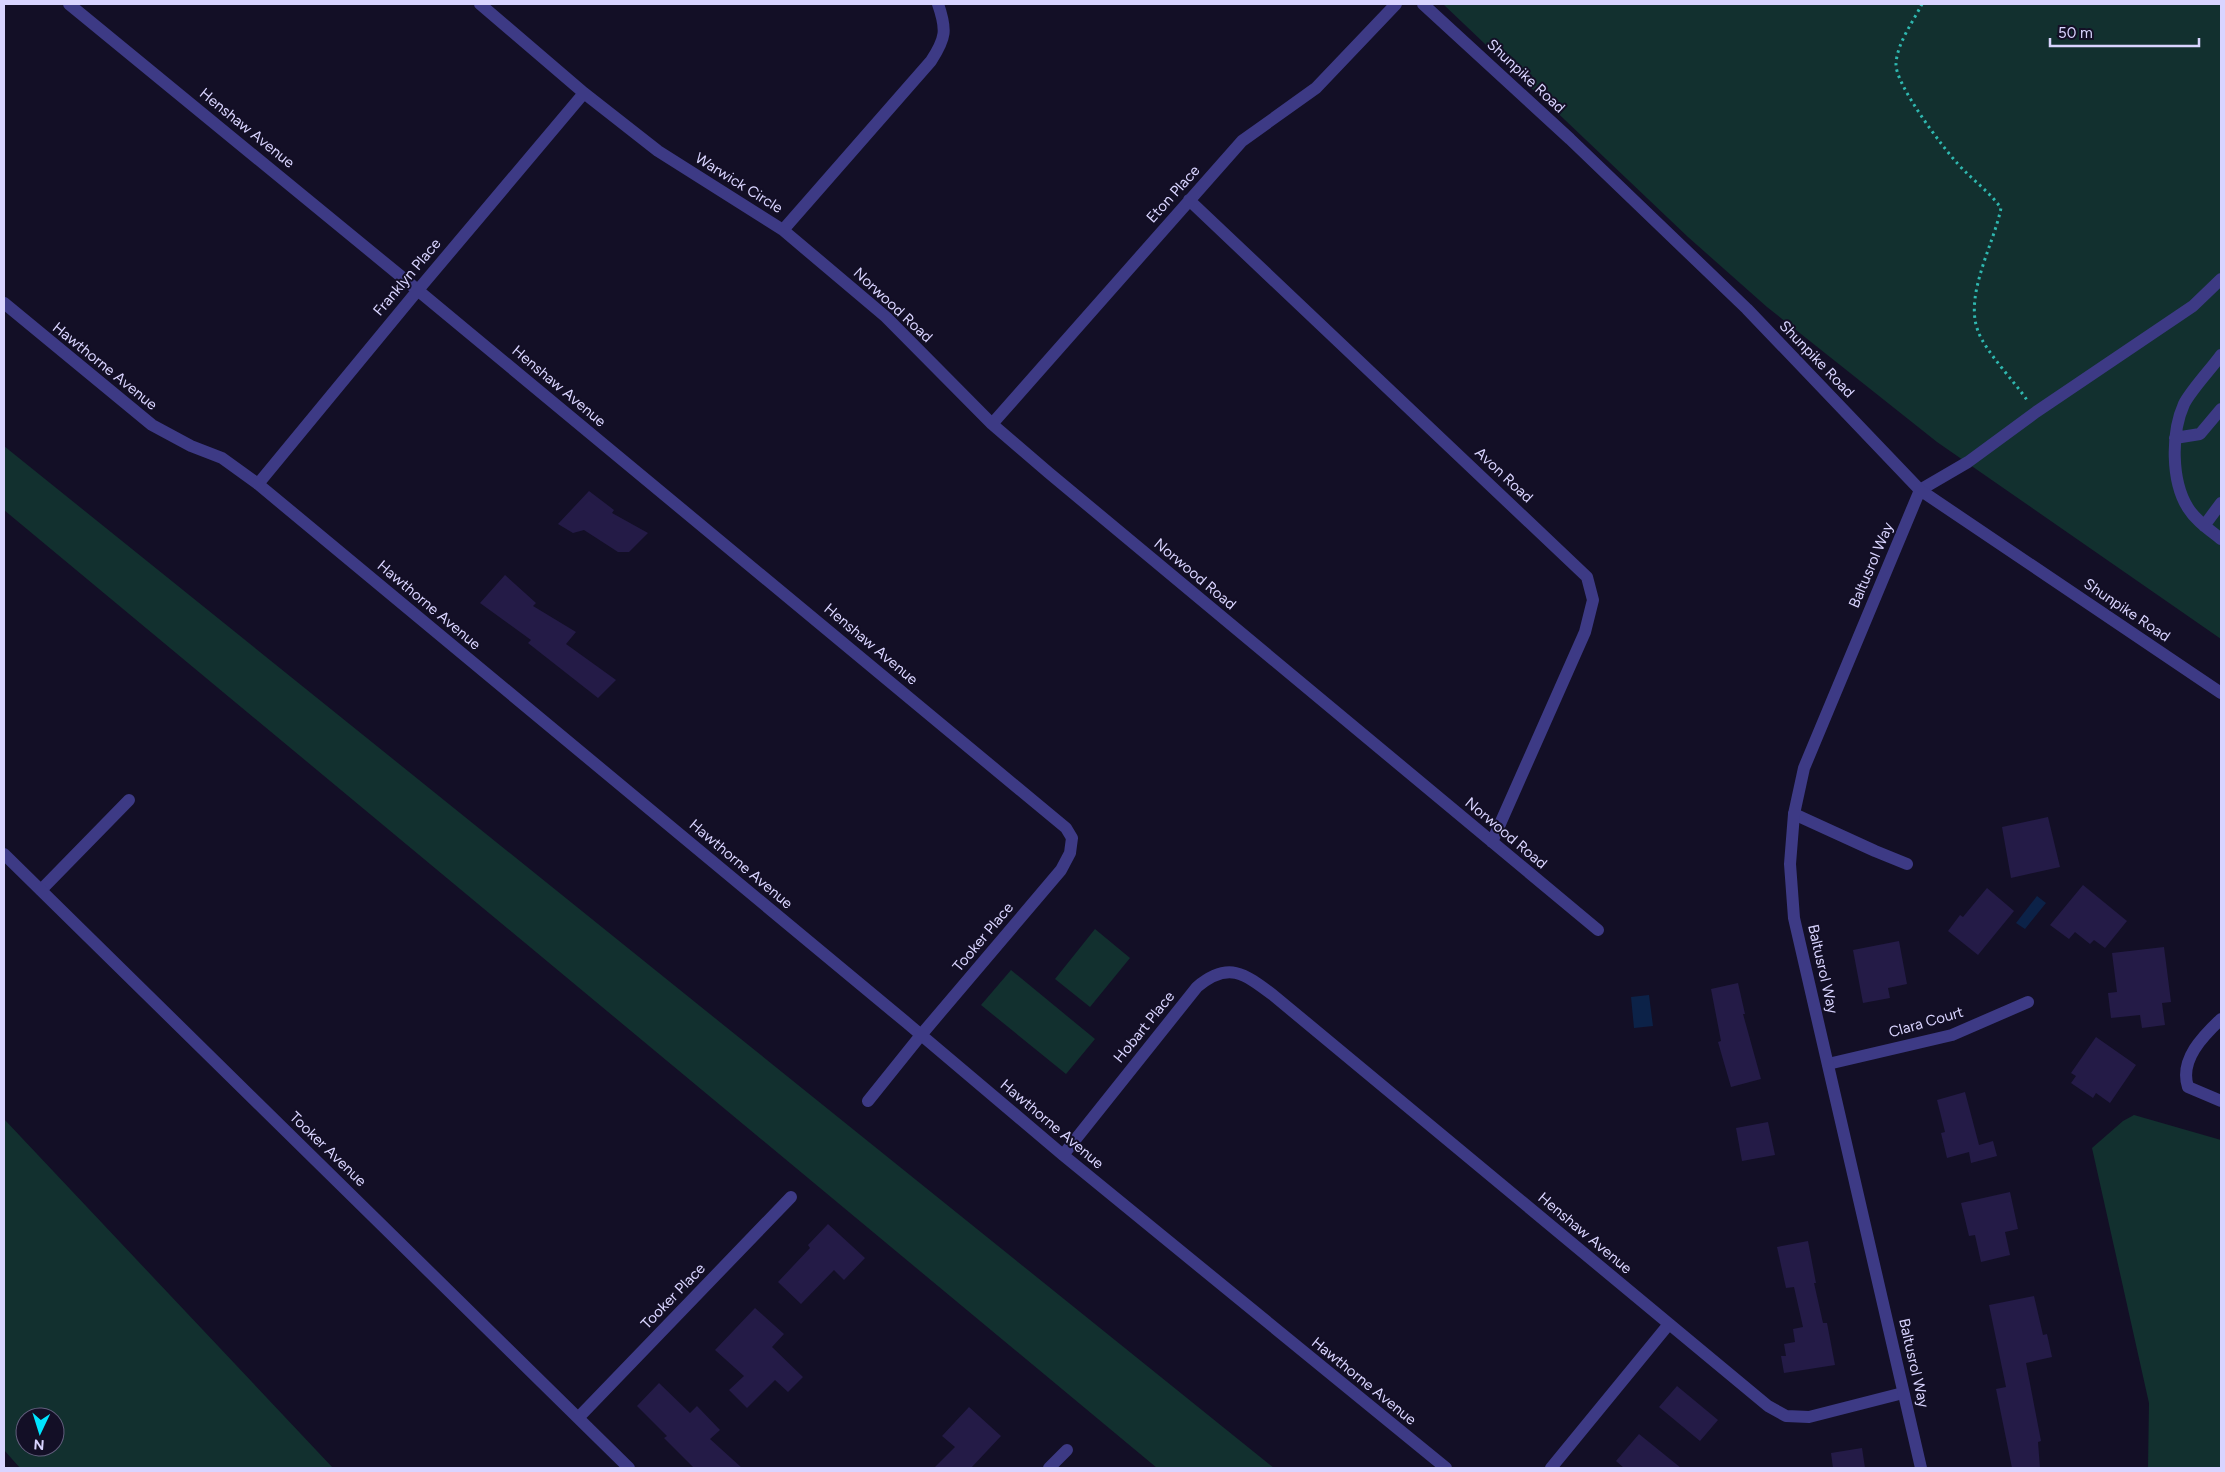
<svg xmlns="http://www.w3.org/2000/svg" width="2225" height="1472" viewBox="0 0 2225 1472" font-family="Figtree,sans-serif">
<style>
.green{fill:#12302f;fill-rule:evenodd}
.water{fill:#0c2248}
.building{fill:#241b47}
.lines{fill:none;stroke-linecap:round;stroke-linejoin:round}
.path{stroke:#2fb8b0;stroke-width:3;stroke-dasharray:2.5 4;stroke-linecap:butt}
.service{stroke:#3d3a85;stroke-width:12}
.minor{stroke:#3d3a85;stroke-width:12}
.tertiary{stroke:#3d3a85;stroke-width:12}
.labels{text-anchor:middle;stroke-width:4;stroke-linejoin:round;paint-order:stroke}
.street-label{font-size:15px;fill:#d9d4ff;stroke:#130f26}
</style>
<rect width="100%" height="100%" fill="#130f26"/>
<path class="green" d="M1443 4H2221V639L1937 442 1767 307 1688 237Z
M4 446 1274 1468H1157L4 510Z
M1095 929 1130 958 1090 1007 1055 979Z
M1011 970 1095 1039 1066 1074 981 1005Z
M2134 1115 2221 1140V1468H2148L2149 1403 2092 1148 2123 1121Z
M4 1119 333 1468H20L4 1450ZM25 1417H55V1447H25Z"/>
<path class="water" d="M2037 896 2046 903 2025 929 2016 923Z
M1649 995 1653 1026 1634 1028 1631 997Z"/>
<path class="building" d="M589 491 614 510 612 513 648 533 629 552H618L584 530 573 533 558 524Z
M505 575 536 603 533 606 576 632 566 644 616 680 598 698 528 643 531 640 480 603Z
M2048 817 2060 867 2011 878 2002 827Z
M2083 885 2127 921 2105 948 2094 940 2090 944 2075 932 2069 939 2050 925Z
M1987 888 2014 911 1978 955 1948 931 1960 915 1963 917Z
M1899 941 1907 984 1888 988 1890 998 1863 1003 1853 950Z
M2164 947 2171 1002 2162 1003 2165 1025 2142 1028 2140 1015 2111 1018 2108 993 2117 992 2112 953Z
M1738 983 1745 1014H1743L1761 1079 1731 1087 1718 1042 1721 1041 1711 989Z
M2096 1037 2136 1065 2110 1103 2096 1093 2093 1098 2071 1083 2076 1076 2071 1073Z
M1965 1092 1979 1145 1993 1141 1997 1156 1971 1163 1969 1152 1947 1158 1941 1133 1945 1132 1937 1100Z
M1768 1122 1775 1155 1742 1161 1736 1128Z
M2010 1192 2018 1229 2005 1232 2010 1255 1981 1262 1975 1235 1969 1236 1961 1203Z
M828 1224 865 1258 844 1280 834 1270 801 1304 778 1282 810 1248 808 1245Z
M1808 1241 1816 1283H1814L1823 1323H1827L1835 1365 1784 1373 1781 1356H1786L1784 1344 1795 1342 1793 1329 1803 1327 1794 1287 1786 1288 1777 1247Z
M2034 1296 2043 1335 2047 1334 2052 1357 2026 1363 2041 1441 2038 1442 2040 1468H2012L1996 1389 2006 1387 1989 1305Z
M755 1308 784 1334 772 1347 803 1377 788 1392 775 1380 747 1408 729 1390 744 1376 715 1350Z
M659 1383 690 1413 697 1406 720 1430 710 1439 742 1468H694L664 1438 667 1436 637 1406Z
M1677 1386 1718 1420 1700 1441 1659 1407Z
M969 1407 1001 1436 971 1468H934L955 1447 942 1436Z
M1639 1434 1681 1468H1624L1616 1461Z
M1862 1448 1865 1468H1833L1831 1453Z"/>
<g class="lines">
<path class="path" d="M1922 4C1913 22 1897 43 1896 64 1895 84 1943 148 1958 164 1973 181 1987 189 2001 208 1994 244 1964 295 1978 331 1985 351 2014 381 2027 400"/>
<path class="service" d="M2221 355C2211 369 2191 390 2184 404 2171 433 2171 481 2188 508 2196 521 2210 530 2221 539
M2175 438 2200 434 2221 409
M1920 490 1968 462 2036 412 2193 306 2221 279
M2204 526 2221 503
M41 890 129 800
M2221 1019C2203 1036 2179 1060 2188 1087L2221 1101"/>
<path class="minor" d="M69 4 403 278 1066 828 1072 838 1070 853 1061 870 921 1035 868 1101
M480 4 584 93 658 151 783 230 886 317 992 424 1049 473 1598 930
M1189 200 1587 577 1593 600 1585 632 1492 842
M783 230 931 61C946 38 947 30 938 4
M4 303 152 425 191 446 222 458 258 484 907 1023 1063 1155 1446 1468
M992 424 1242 141 1316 88 1396 4
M258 484 418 290 584 93
M1794 814 1875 851 1907 864
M4 854 629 1468
M1828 1064 1952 1035 2028 1002
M1063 1155 1197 987C1228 961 1244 973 1273 995L1768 1406 1786 1416 1809 1417 1903 1393
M578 1418 791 1197
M1049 1468 1067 1450
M1551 1468 1669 1324"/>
<path class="tertiary" d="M1423 4 1570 139 1747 309 1920 490 2221 693
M1920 490 1804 768 1794 814 1790 864 1794 918 1921 1468"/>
</g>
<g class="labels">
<g class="street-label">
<text transform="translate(1526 76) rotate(43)" y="5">Shunpike Road</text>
<text transform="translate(247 128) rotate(39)" y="5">Henshaw Avenue</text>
<text transform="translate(739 183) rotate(32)" y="5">Warwick Circle</text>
<text transform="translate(1173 194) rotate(-48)" y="5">Eton Place</text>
<text transform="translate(407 277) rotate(-50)" y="5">Franklyn Place</text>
<text transform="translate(893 305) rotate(43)" y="5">Norwood Road</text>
<text transform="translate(1817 359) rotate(46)" y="5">Shunpike Road</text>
<text transform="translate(105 366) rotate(39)" y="5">Hawthorne Avenue</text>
<text transform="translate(559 386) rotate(40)" y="5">Henshaw Avenue</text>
<text transform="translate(1504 475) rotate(43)" y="5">Avon Road</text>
<text transform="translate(1871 565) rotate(-67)" y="5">Baltusrol Way</text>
<text transform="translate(1195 574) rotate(40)" y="5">Norwood Road</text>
<text transform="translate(429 605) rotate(40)" y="5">Hawthorne Avenue</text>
<text transform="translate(2127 610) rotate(34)" y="5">Shunpike Road</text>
<text transform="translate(871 644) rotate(40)" y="5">Henshaw Avenue</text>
<text transform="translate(1506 833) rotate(40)" y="5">Norwood Road</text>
<text transform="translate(741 864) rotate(40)" y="5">Hawthorne Avenue</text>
<text transform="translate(983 937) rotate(-50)" y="5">Tooker Place</text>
<text transform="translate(1823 969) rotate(77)" y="5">Baltusrol Way</text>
<text transform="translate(1926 1022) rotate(-16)" y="5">Clara Court</text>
<text transform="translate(1144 1027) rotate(-51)" y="5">Hobart Place</text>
<text transform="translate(1052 1124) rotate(40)" y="5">Hawthorne Avenue</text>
<text transform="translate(328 1149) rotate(44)" y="5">Tooker Avenue</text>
<text transform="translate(1585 1233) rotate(40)" y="5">Henshaw Avenue</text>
<text transform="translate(673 1296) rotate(-46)" y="5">Tooker Place</text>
<text transform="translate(1914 1363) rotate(77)" y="5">Baltusrol Way</text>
<text transform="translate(1364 1381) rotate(39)" y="5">Hawthorne Avenue</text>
</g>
</g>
<rect width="2225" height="1472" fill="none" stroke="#d9d4ff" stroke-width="10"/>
<g transform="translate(40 1432) rotate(184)"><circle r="24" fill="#130f26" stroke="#625e7d"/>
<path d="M0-4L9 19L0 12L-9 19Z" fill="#00e5ff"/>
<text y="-8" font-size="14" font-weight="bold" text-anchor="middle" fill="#d9d4ff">N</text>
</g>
<path d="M2050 38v8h149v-8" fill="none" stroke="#d9d4ff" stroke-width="2.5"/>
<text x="2058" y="38" font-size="15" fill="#d9d4ff" stroke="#130f26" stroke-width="4" paint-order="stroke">50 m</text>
</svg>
